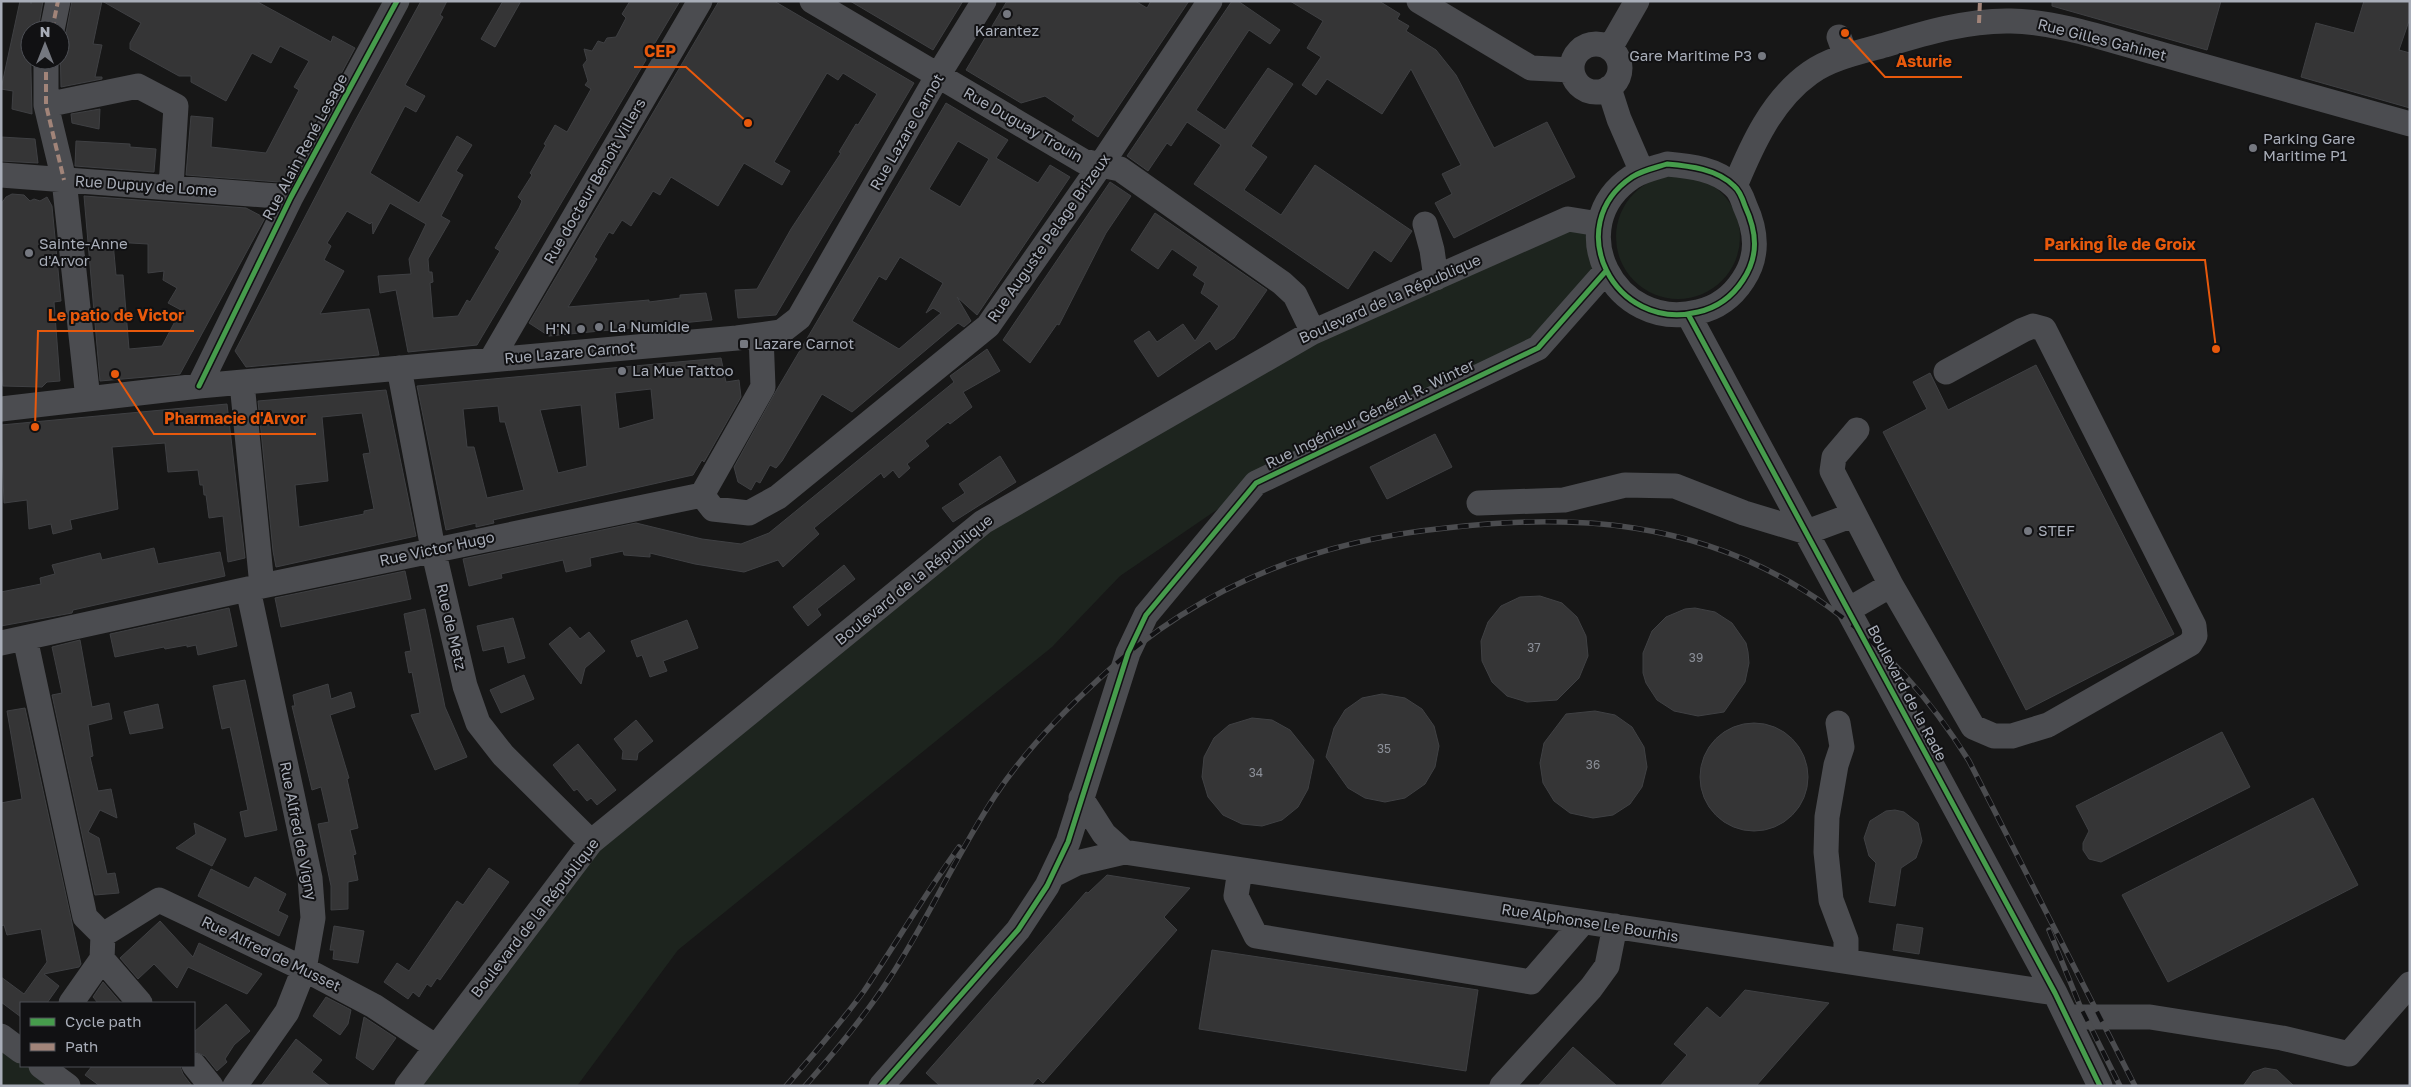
<svg xmlns="http://www.w3.org/2000/svg" width="2411" height="1087" viewBox="0 0 2411 1087" font-family="'Golos Text',sans-serif">
<style>
.green{fill:#1d241e}
.building{fill:#353536;stroke:#3f4043;fill-rule:evenodd}
.lines{fill:none;stroke-linecap:round;stroke-linejoin:round}
.minor{stroke:#4b4c50;stroke-width:25}
.rail-casing{stroke:#4b4c4f;stroke-width:5.5}
.rail{stroke:#111113;stroke-width:4;stroke-dasharray:11;stroke-linecap:butt}
.quiet{stroke:#a18479;stroke-width:4;stroke-dasharray:8 4;stroke-linecap:butt}
.cycleway-casing{stroke:#111113;stroke-width:8}
.cycleway{stroke:#469c4c;stroke-width:5}
.poi-dot{fill:#757880;stroke:#111113;stroke-width:2}
.labels{text-anchor:middle;stroke-width:4;stroke-linejoin:round;paint-order:stroke}
.number-label{font-size:12px;fill:#8b8f98}
.poi-label{font-size:15px;fill:#a8adb8;stroke:#111113;text-anchor:start}
.street-label{font-size:15px;fill:#a8adb8;stroke:#111113}
.leader{fill:none;stroke:#e8590c;stroke-width:2}
.callout-dot{fill:#e8590c;stroke:#111113;stroke-width:2}
.callout-label{font-size:16px;text-anchor:middle;font-weight:bold;fill:#e8590c;stroke:#111113;stroke-width:4;stroke-linejoin:round;paint-order:stroke}
</style>
<rect width="100%" height="100%" fill="#171717"/>
<path class="green" d="M1616 237a62 62 0 1 1 124 0a62 62 0 1 1-124 0Z
M1568 219 1599 224 1606 271 1538 348 1256 483 1120 576 1052 647 678 950 577 1086H407L591 842 983 522 1313 332Z
M1 1039 21 1052V1066H41L68 1086H1Z"/>
<path class="building" d="M20 1H30L31 4 32 1H43L38 30H30L32 114 12 109 13 91 1 89Z
M72 1H102L93 44 102 45 95 77H102V79L61 87 60 41 66 33Z
M102 1H256L331 42 333 36 355 48 284 180 279 182 186 175 191 116 213 118 211 147 266 153 299 90 294 87 309 61 280 46 271 63 252 53 226 101 191 82V76H179L130 49V43L141 23Z
M421 1H447L440 15 443 17 405 85 425 96 416 112 405 106 370 173 419 203 457 136 472 145 456 171 463 175 441 216 450 221 428 259 429 272H432L433 282 430 283 433 318 458 316 467 300 470 302 500 251 495 248 519 208 522 201 518 197 532 175 530 173 546 145 544 144 555 125 567 132 591 89 585 85 588 81 583 65 587 60 584 49 592 51 598 41 604 43 607 38 616 37 626 18 622 14 630 1H680L655 43 651 44 645 56 646 60 477 345 408 352 396 290 380 293 378 276 411 274 409 259 426 224 390 203 373 234 372 222 370 224 347 211 327 243 331 246 324 260 344 271 320 314 369 309 379 355 246 367 235 351 355 121Z
M503 1H521L495 47 481 39Z
M719 1H774L914 83 776 315 738 318 735 290 757 289 791 229 841 153 839 152 856 124 858 125 877 94 843 73 838 80 827 73 774 162 790 171 782 185 744 163 718 206 671 177 660 195 653 191 631 226 622 220 613 234 609 232 594 257 597 259 568 307 649 300V302L680 298V295L706 293 712 320 549 336 529 323Z
M850 1H963L933 50Z
M1007 1H1135L1147 8 1151 1H1189L1098 137 1072 120 1075 116 1045 96 1021 103 966 70Z
M1232 1H1238L1280 30 1270 44 1249 30 1196 110 1225 130 1268 68 1293 84 1251 146 1267 157 1244 190 1281 215 1315 165 1412 231 1391 262 1374 250 1348 289 1194 184 1221 145 1187 122 1171 146 1167 143 1148 171 1127 156Z
M1290 1H1379L1400 14 1397 19 1409 26 1406 31 1436 50 1456 75 1494 148 1547 122 1575 177 1454 238 1435 203 1452 194 1442 174 1461 165 1411 69 1382 114 1327 79 1316 95 1302 85 1321 57 1307 48 1323 21Z
M2052 1H2221L2207 50 2052 6Z
M2364 1H2410V18L2399 50 2410 53V108L2301 77 2316 23 2354 33Z
M946 103 1008 140 996 158 1038 183 1050 165 1070 177 977 315 957 297 971 321 964 327 958 323 852 412 822 394 782 461 776 468 770 465 760 483 756 481 751 490 738 482 734 467 776 391ZM958 141 989 159 960 207 929 189ZM900 257 943 283 926 313 933 308 941 313 899 349 852 321 879 276 886 280Z
M100 109 99 129 72 123 71 114Z
M1 137 35 139 38 163 1 161Z
M76 141 130 144V147L156 149 154 172 75 166Z
M1110 182 1131 196 1106 233 1059 325 1057 324 1030 363 1003 340Z
M12 194 24 195 30 201 34 199 40 201 47 197 52 206 61 301 54 302 60 381 47 382 42 387 3 386 1 365V204L6 197Z
M84 196 246 208 265 218 180 374 100 381ZM113 242 148 244V273L164 271 163 280 177 288 168 303 181 310 162 346 129 349 123 275H116Z
M1155 213 1267 290 1234 338 1216 350 1210 341 1158 377 1134 341 1149 331 1157 342 1183 324 1195 341 1219 306 1201 293 1205 283 1193 275 1198 267 1172 249 1158 269 1131 250Z
M987 349 1000 371 963 392 972 407 950 424 948 422 925 441 929 446 907 464 910 468 899 478 893 470 884 478 881 473 814 528 819 534 783 567 778 560 744 572 695 564 650 553V557L624 555 623 551 590 558 591 566 566 572 563 560 501 574 502 578 469 586 463 559 636 523 702 539 741 544 769 533 954 382 950 376Z
M721 358 726 382 739 380 741 397 704 462 702 460 693 475 493 520 494 523 476 527V523L446 530 417 386ZM651 389 654 419 619 429 615 393ZM581 405 587 466 558 473 540 410ZM498 406 500 422H505L524 490 487 498 474 447H467L463 409Z
M2036 365 2174 634 2026 710 1883 432 1927 409 1913 382 1930 373 1948 410Z
M386 390 416 536 276 567 273 551 258 401ZM362 413 370 453 363 454 374 509 364 511V514L299 527 295 485 328 481 322 417Z
M227 404 245 558 228 562 223 516 209 518 206 495H204L203 485H200L198 470 168 472 165 443 112 447 118 509 70 520 72 529 53 534 51 524 29 529 27 500 4 503 1 425Z
M1435 434 1452 467 1387 499 1370 467Z
M1000 456 1016 482 953 522 942 508 965 493 959 484Z
M154 548 158 564 220 552 225 576 73 610 72 613 1 626V592L41 584 40 578 55 574 52 565 100 553 102 560Z
M844 565 855 579 817 609 821 615 808 626 793 607Z
M405 571 411 599 281 627 275 598Z
M1540 596 1562 603 1577 617 1586 636 1588 656 1579 678 1557 700 1527 702 1507 696 1492 682 1482 661 1481 641 1488 622 1501 606 1520 597Z
M229 608 237 646 198 655 196 645 187 647V645L165 649 164 647 115 657 110 634Z
M1695 608 1715 612 1732 623 1746 643 1748 652 1749 663 1745 682 1724 712 1698 716 1674 711 1657 700 1646 683 1643 673V653L1652 631 1666 617 1685 609Z
M425 609 445 707 467 757 435 770 411 715 420 713 412 672 409 673 405 652 411 651 404 614Z
M513 618 525 658 508 663 504 646 483 651 477 626Z
M687 620 698 648 663 661 667 671 650 677 642 655 637 657 631 641Z
M570 627 580 639 589 632 605 651 585 668 581 684 549 644Z
M80 640 92 707 109 703 112 719 88 725 93 756 90 757 98 791 111 789 117 818 100 810 88 832 99 838 107 874 115 873 119 893 95 895 52 695 62 693 52 647Z
M524 675 534 699 501 713 490 690Z
M245 680 277 830 245 837 240 812 248 810 236 754 230 727 222 729 213 686Z
M328 684 331 699 351 692 355 707 330 715 349 778 347 779 358 828 350 830 356 854 353 855 358 880 348 882V909L331 910V886L318 824 329 822 321 787 312 790 292 706H295L293 695Z
M1382 694 1405 698 1422 709 1434 726 1439 746 1435 767 1425 784 1405 798 1385 802 1365 798 1348 788 1326 757 1334 728 1345 710 1362 698Z
M158 704 163 728 130 734 124 712Z
M25 708 81 964 79 967 44 974 59 986 47 1003H21V1017L1 1002V977L24 994 47 962 41 929 7 935 4 925 1 926V803L22 799 7 711Z
M1595 711 1615 715 1632 727 1644 747 1647 767 1642 787 1630 804 1613 815 1593 818 1570 813 1554 801 1543 783 1540 763 1544 743 1566 714Z
M1252 718 1272 720 1290 730 1314 760 1308 789 1298 807 1282 820 1262 826 1242 824 1223 815 1208 797 1202 777 1204 757 1214 738 1229 725Z
M636 720 653 741 638 753 637 760 622 759 623 751 614 739Z
M1700 777a54 54 0 1 1 108 0a54 54 0 1 1-108 0Z
M2222 732 2250 787 2101 862 2089 859 2083 850V843L2089 831 2076 806Z
M578 744 616 790 597 805 591 798 587 801 577 789 574 791 553 765Z
M2313 798 2358 885 2168 982 2122 895Z
M1895 810 1904 812 1918 823 1922 841 1916 858 1901 868 1895 906 1869 902 1876 863 1869 856 1864 838 1870 821 1886 811Z
M194 823 226 839 212 866 176 848 196 834Z
M489 868 509 882 440 980 437 978 431 987 427 984 419 997 413 992 408 999 384 982 397 963 409 971 457 901 463 905Z
M211 869 249 888 255 877 286 894 278 911 288 916 279 936 198 896Z
M1107 875 1190 888 1164 917 1177 930 1043 1083 1038 1078 1031 1086H940L926 1073 1086 892 1088 893Z
M160 921 193 957 199 943 262 974 247 994 188 967 177 988 154 964 138 979 120 958Z
M1897 924 1923 928 1919 954 1893 950Z
M334 926 364 931 358 963 333 959 334 950H330Z
M1212 950 1478 990 1466 1071 1199 1029Z
M103 982 121 1003H98L93 997Z
M1745 990 1829 1003 1756 1086H1660L1687 1055 1674 1044 1707 1007 1720 1018Z
M326 997 351 1010 348 1024 340 1035 313 1016Z
M226 1004 250 1031 234 1045 225 1059 227 1062 217 1071 205 1056 194 1051V1032Z
M364 1017 396 1038 373 1070 356 1058Z
M296 1039 322 1060 312 1072 330 1086H261Z
M1573 1047 1617 1086H1538Z
M92 1066H180L183 1074 192 1086H100L85 1075Z
M2265 1068 2277 1070 2294 1086H2243L2253 1072Z"/>
<g class="lines">
<path class="minor" d="M812 1 1083 161 1120 169 1282 283 1295 295 1313 332
M1419 1 1531 68 1572 70
M52 30 58 1
M1839 37 1846 56
M1572 68a24 24 0 1 1 48 0a24 24 0 1 1-48 0Z
M1610 48 1637 1
M46 60V105L64 180 88 399
M1609 88 1619 119 1642 172
M46 105 138 86 176 106 171 187
M1667 164C1690 166 1717 169 1734 186 1739 190 1743 200 1745 206 1757 232 1759 256 1743 280 1732 297 1716 308 1698 312 1614 333 1560 225 1632 177 1643 170 1655 168 1667 164Z
M1 175 291 197
M1735 186C1752 145 1772 100 1810 73 1831 58 1860 52 1885 45 1925 33 1968 20 2011 21 2062 22 2115 42 2164 55 2246 78 2328 101 2410 124
M1425 224 1432 250 1436 278
M1688 314 2055 993 2100 1086
M491 360 700 1
M399 368 433 549 465 686 478 723 503 755 591 842
M242 383 262 586
M199 386 291 197 397 1
M1 409 199 386 737 338 781 332 799 318 937 77 984 1
M1857 430 1834 457 1832 471 1891 585 1973 727 1994 736H2012L2048 725 2190 644 2195 636 2194 626 2044 329 2033 326 2023 330 1946 372
M702 495 713 509 749 513 778 497 988 326 1100 166 1210 1
M1479 503 1564 500 1625 485 1675 486 1744 513 1807 532 1853 515
M1848 610 1891 585
M25 638 85 917 103 935 102 959 71 1003
M1 643 262 586 702 495 763 387 761 335
M1838 723 1842 747 1836 765 1827 817 1826 852 1831 900 1846 940V961
M1081 798 1104 834 1124 852
M1240 870 1236 896 1256 936 1531 982 1583 922
M1053 875 1077 863 1124 852 2055 993
M103 935 159 900 304 969 374 1006 436 1047
M102 959 140 1003
M2068 1017H2150L2282 1038 2349 1054 2410 984
M1 1036 21 1051
M194 1065 211 1086
M41 1066 68 1086
M235 1086 287 1012 304 969 313 918 310 878 248 589
M407 1086 591 842 983 522 1313 332 1568 219 1599 224
M881 1086 1018 930 1047 886 1068 842 1128 653 1146 615 1256 483 1538 348 1606 271
M1502 1086 1591 988 1607 966 1615 926"/>
<defs>
<path id="rail" d="M2049 930 2080 1006 2120 1086
M786 1086C813 1055 840 1024 864 991 896 943 925 894 959 847
M805 1086C835 1052 864 1017 889 979 928 920 956 855 995 796 1023 753 1062 713 1100 678 1197 587 1315 541 1446 528 1508 521 1572 518 1634 528 1782 551 1892 637 1969 761L2135 1086"/>
</defs>
<use href="#rail" class="rail-casing"/>
<use href="#rail" class="rail"/>
<path class="quiet" d="M1979 23 1980 1
M52 30 58 1
M46 60V105L64 180"/>
<defs>
<path id="cycleway" d="M1667 164C1690 166 1717 169 1734 186 1739 190 1743 200 1745 206 1757 232 1759 256 1743 280 1732 297 1716 308 1698 312 1614 333 1560 225 1632 177 1643 170 1655 168 1667 164Z
M1688 314 2055 993 2100 1086
M199 386 291 197 397 1
M881 1086 1018 930 1047 886 1068 842 1128 653 1146 615 1256 483 1538 348 1606 271"/>
</defs>
<use href="#cycleway" class="cycleway-casing"/>
<use href="#cycleway" class="cycleway"/>
</g>
<g class="poi-dot">
<circle cx="1007" cy="14" r="5"/>
<circle cx="1762" cy="56" r="5"/>
<circle cx="2253" cy="148" r="5"/>
<circle cx="29" cy="253" r="5"/>
<circle cx="599" cy="327" r="5"/>
<circle cx="581" cy="329" r="5"/>
<rect x="739" y="339" width="10" height="10" rx="2.5"/>
<circle cx="622" cy="371" r="5"/>
<circle cx="2028" cy="531" r="5"/>
</g>
<g class="labels">
<g class="number-label">
<text x="1534" y="652">37</text>
<text x="1696" y="662">39</text>
<text x="1384" y="753">35</text>
<text x="1593" y="769">36</text>
<text x="1256" y="777">34</text>
</g>
<g class="poi-label">
<text x="1007" y="36" text-anchor="middle">Karantez</text>
<text x="1752" y="61" text-anchor="end">Gare Maritime P3</text>
<text x="2263" y="144">Parking Gare<tspan x="2263" dy="17">Maritime P1</tspan></text>
<text x="39" y="249">Sainte-Anne<tspan x="39" dy="17">d'Arvor</tspan></text>
<text x="609" y="332">La Numidie</text>
<text x="571" y="334" text-anchor="end">H'N</text>
<text x="754" y="349">Lazare Carnot</text>
<text x="632" y="376">La Mue Tattoo</text>
<text x="2038" y="536">STEF</text>
</g>
<g class="street-label">
<text transform="translate(2102 40) rotate(14)" y="5">Rue Gilles Gahinet</text>
<text transform="translate(1023 125) rotate(30)" y="5">Rue Duguay Trouin</text>
<text transform="translate(907 132) rotate(-60)" y="5">Rue Lazare Carnot</text>
<text transform="translate(305 147) rotate(-62)" y="5">Rue Alain René Lesage</text>
<text transform="translate(595 181) rotate(-60)" y="5">Rue docteur Benoît Villers</text>
<text transform="translate(146 186) rotate(4)" y="5">Rue Dupuy de Lome</text>
<text transform="translate(1049 238) rotate(-55)" y="5">Rue Auguste Pelage Brizeux</text>
<text transform="translate(1390 299) rotate(-24)" y="5">Boulevard de la République</text>
<text transform="translate(570 353) rotate(-5)" y="5">Rue Lazare Carnot</text>
<text transform="translate(1370 414) rotate(-26)" y="5">Rue Ingénieur Général R. Winter</text>
<text transform="translate(437 549) rotate(-12)" y="5">Rue Victor Hugo</text>
<text transform="translate(914 580) rotate(-39)" y="5">Boulevard de la République</text>
<text transform="translate(451 627) rotate(77)" y="5">Rue de Metz</text>
<text transform="translate(1907 693) rotate(62)" y="5">Boulevard de la Rade</text>
<text transform="translate(298 831) rotate(79)" y="5">Rue Alfred de Vigny</text>
<text transform="translate(535 918) rotate(-52)" y="5">Boulevard de la République</text>
<text transform="translate(1590 923) rotate(9)" y="5">Rue Alphonse Le Bourhis</text>
<text transform="translate(271 954) rotate(26)" y="5">Rue Alfred de Musset</text>
</g>
</g>
<path class="leader" d="M748 123L686 67H634M1845 33L1885 77H1962M2216 349L2205 260H2034M35 427L38 331H194M115 374L154 434H316"/>
<g class="callout-dot">
<circle cx="748" cy="123" r="5"/>
<circle cx="1845" cy="33" r="5"/>
<circle cx="2216" cy="349" r="5"/>
<circle cx="35" cy="427" r="5"/>
<circle cx="115" cy="374" r="5"/>
</g>
<g class="callout-label">
<text x="660" y="57">CEP</text>
<text x="1924" y="67">Asturie</text>
<text x="2120" y="250">Parking Île de Groix</text>
<text x="116" y="321">Le patio de Victor</text>
<text x="235" y="424">Pharmacie d'Arvor</text>
</g>
<rect width="2411" height="1087" fill="none" stroke="#a8adb8" stroke-width="5"/>
<rect x="20" y="1002" width="175" height="65" fill="#111113" stroke="#4d4f55"/>
<rect x="30" y="1018" width="25" height="8" fill="#469c4c" stroke="#4d4f55"/>
<text x="65" y="1027" font-size="15" fill="#a8adb8">Cycle path</text>
<rect x="30" y="1043" width="25" height="8" fill="#a18479" stroke="#4d4f55"/>
<text x="65" y="1052" font-size="15" fill="#a8adb8">Path</text>
<g transform="translate(45 45)"><circle r="24" fill="#111113" stroke="#4d4f55"/>
<path d="M0-4L9 19L0 12L-9 19Z" fill="#757880"/>
<text y="-8" font-size="14" font-weight="bold" text-anchor="middle" fill="#a8adb8">N</text>
</g>
</svg>
